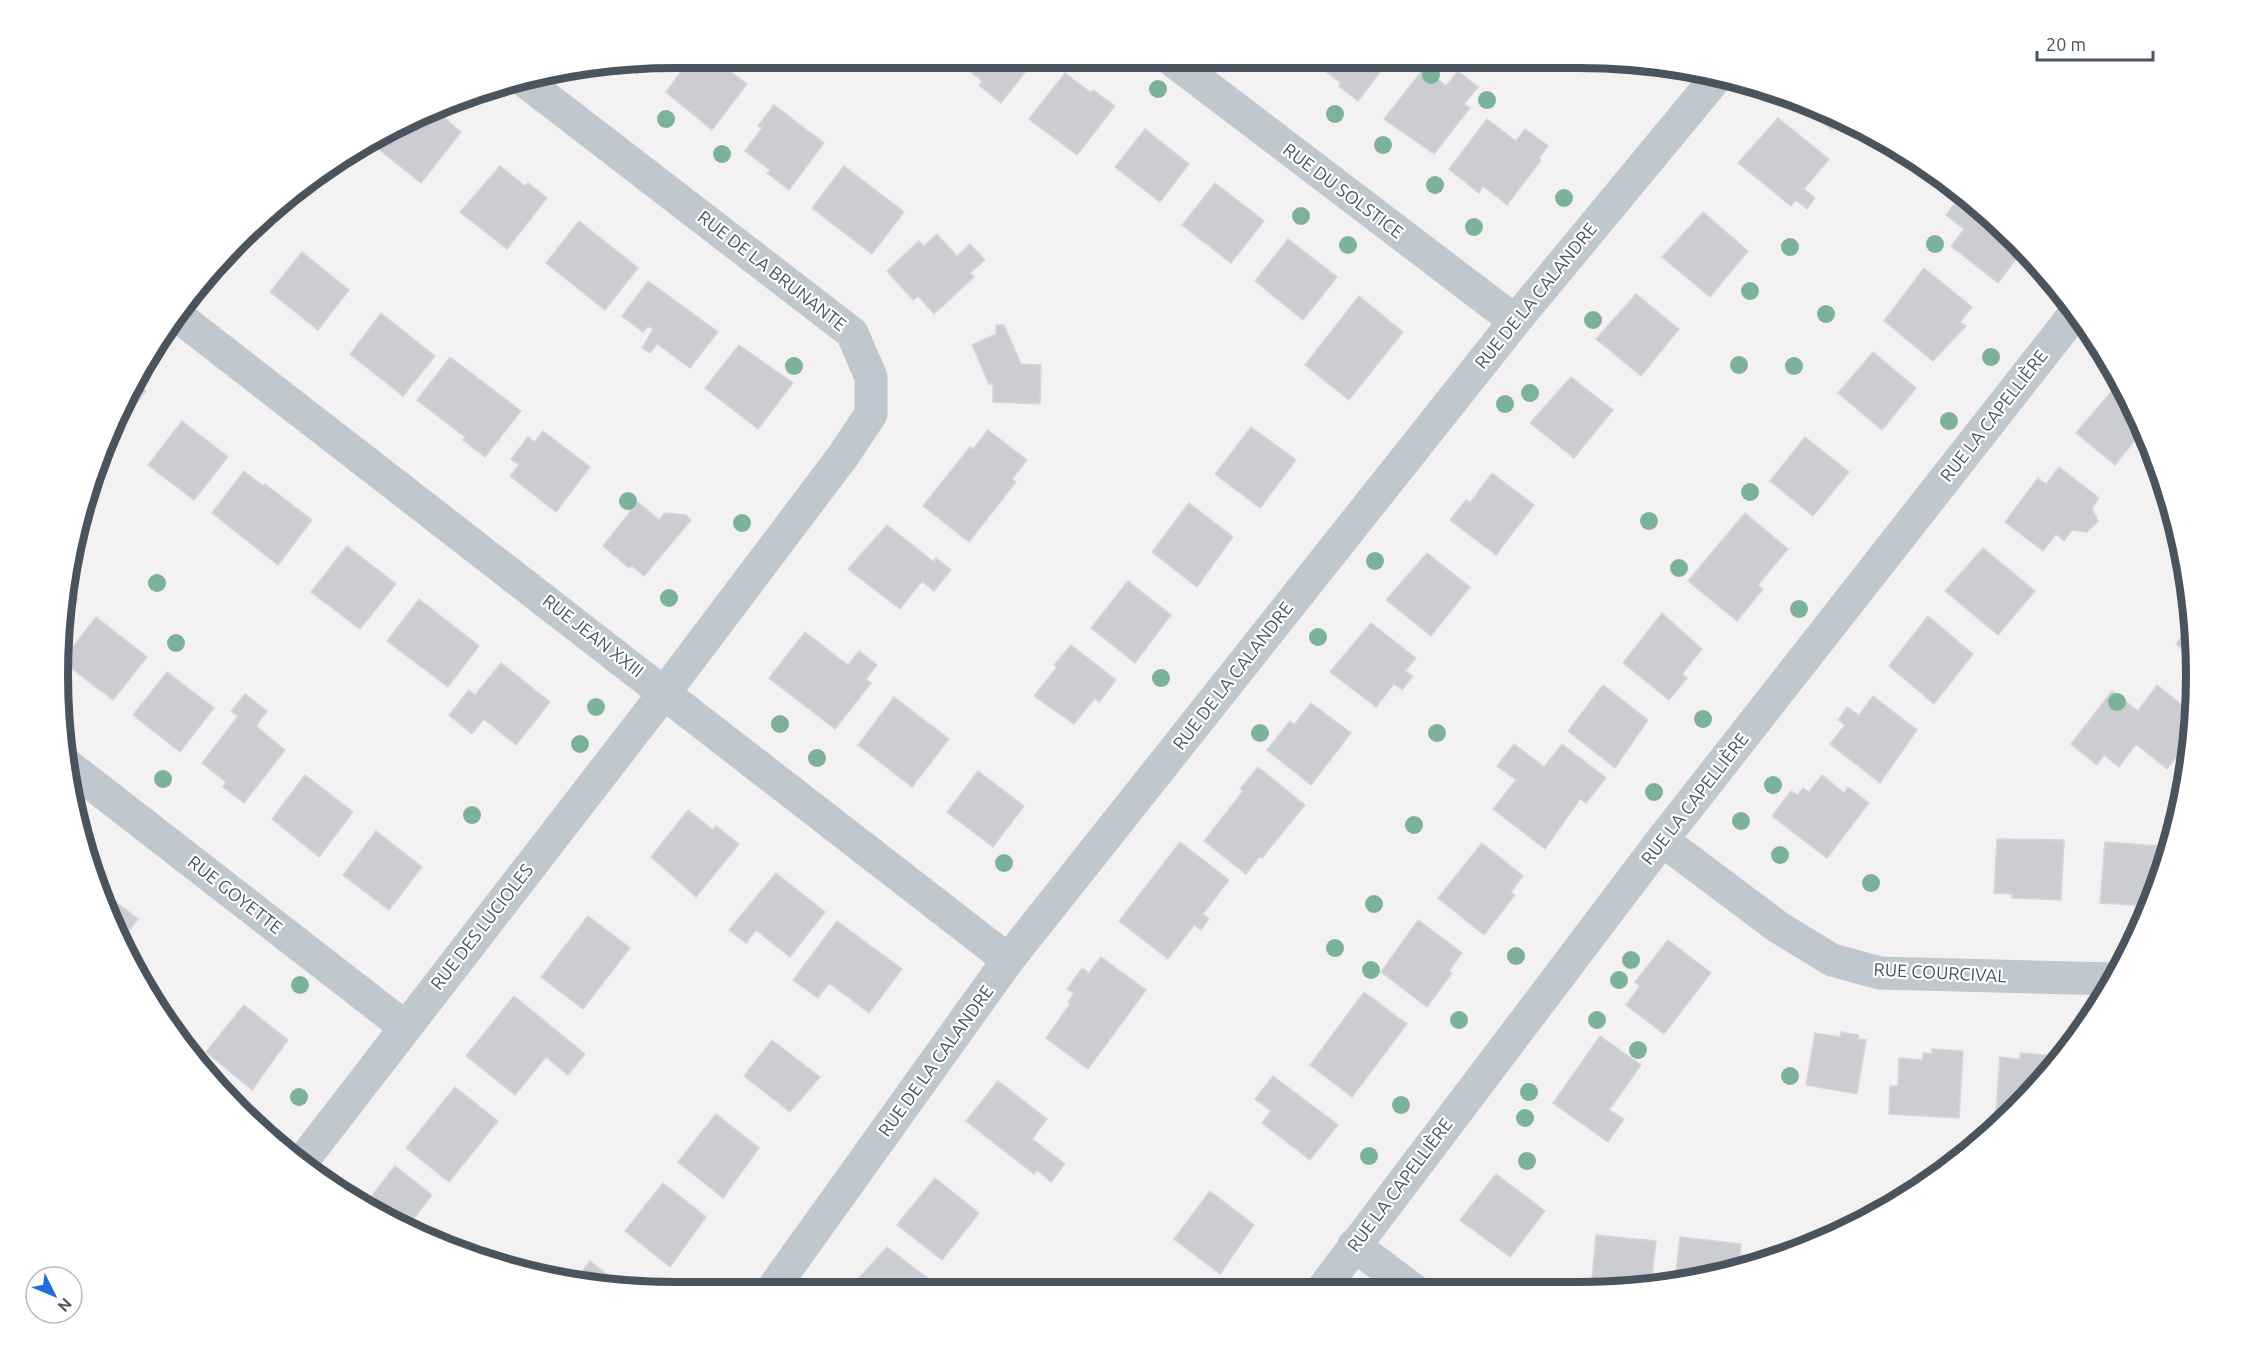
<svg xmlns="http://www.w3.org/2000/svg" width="2253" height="1349" viewBox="0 0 2253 1349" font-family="Ubuntu,sans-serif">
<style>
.building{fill:#cbcdd3;stroke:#d5d7dc;stroke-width:1.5}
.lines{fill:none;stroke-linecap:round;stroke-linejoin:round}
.minor{stroke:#c0c8cf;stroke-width:33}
.tree{fill:#7cb299}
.labels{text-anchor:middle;stroke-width:4.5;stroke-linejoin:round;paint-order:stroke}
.street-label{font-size:18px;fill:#49545e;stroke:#fff}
.rim{fill:none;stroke:#49545e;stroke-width:8}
</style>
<rect width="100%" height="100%" fill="#f3f1f1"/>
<path class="building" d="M1390 59 1358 101 1339 86 1341 83 1315 63 1318 60Z
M957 61H1034L1001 103 979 85 982 81Z
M622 62H647L637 74Z
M688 62H718L747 84 712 130 666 92Z
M1424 68 1446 86 1458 71 1478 87 1464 104 1470 108 1434 154 1384 119Z
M1065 73 1091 93 1093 90 1115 106 1077 155 1029 119Z
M1791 97 1839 120 1832 130 1789 99Z
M774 105 824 143 789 190 767 173 770 170 745 151 762 128 758 126Z
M427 110 439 119 442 116 461 132 421 183 377 148 396 124Z
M1778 118 1829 159 1804 189 1815 198 1807 209 1796 200 1791 206 1738 163Z
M1487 119 1516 141 1525 129 1548 146 1539 158 1541 160 1507 205 1483 186 1479 193 1449 169Z
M1145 129 1189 164 1160 202 1115 167Z
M500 166 525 186 528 183 547 198 507 249 460 212Z
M844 166 904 212 872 254 812 208Z
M1215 183 1264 221 1231 263 1182 225Z
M1962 194 2015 238 2024 249 1998 283 1951 246 1964 229 1946 215Z
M1703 212 1748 251 1710 297 1662 257Z
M258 220 262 222 231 262 223 256Z
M579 221 638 268 605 310 546 263Z
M937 234 957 256 970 244 985 260 970 273 974 277 934 314 918 296 913 300 887 271 919 241 924 246Z
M1288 239 1337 277 1303 320 1255 281Z
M302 252 349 290 318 330 270 292Z
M1924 268 1972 307 1960 322 1966 326 1933 361 1884 321Z
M648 281 718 332 690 368 657 344 650 353 642 348 653 329 648 326 643 332 622 316Z
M1636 294 1679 329 1641 376 1596 339Z
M1359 296 1403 332 1349 400 1305 365Z
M381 313 435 356 403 396 350 354Z
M996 325H1004L1021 364 1041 365 1040 404 993 402V384H989L972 345 996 334Z
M739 345 793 383 758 429 705 388Z
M1873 352 1916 388 1882 430 1838 393Z
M450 357 521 411 485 457 463 440 465 437 417 400Z
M1571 377 1613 410 1574 458 1530 423Z
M135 383 146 391 113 435 111 434Z
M2111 392 2134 410 2144 429 2115 465 2076 433Z
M182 421 228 457 194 500 148 465Z
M1251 427 1296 460 1260 508 1215 474Z
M988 430 1027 460 1012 479 1016 482 969 542 923 506 970 447 973 449Z
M543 431 590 467 556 512 510 476 519 465 511 459 528 437 535 442Z
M1805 437 1849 472 1813 516 1770 481Z
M2059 467 2099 498 2092 508 2098 521 2087 532 2072 530 2064 541 2056 534 2043 551 2005 522 2038 478 2046 484Z
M244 471 263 486 265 484 312 520 278 565 212 513Z
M1492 473 1534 505 1496 555 1450 520 1466 500 1470 503Z
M638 502 659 520 665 513 686 515 691 520 644 576 632 566 629 568 603 546Z
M1189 503 1233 537 1197 587 1152 552Z
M1745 513 1788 549 1758 585 1763 589 1737 621 1688 581Z
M887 525 934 562 936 558 951 570 934 591 922 581 900 609 848 569Z
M347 546 396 584 360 629 311 592Z
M1983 548 2035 591 1998 635 1945 591Z
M1427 553 1470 587 1431 636 1386 600Z
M1128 581 1171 615 1135 663 1091 628Z
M64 587 78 599 61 621 62 594Z
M419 599 479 646 448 687 387 641Z
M1662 613 1702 649 1682 674 1687 678 1669 700 1623 663Z
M1928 616 1973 654 1934 704 1889 666Z
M96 617 147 657 113 700 62 661Z
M1371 623 1416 658 1405 671 1413 676 1402 690 1394 684 1376 707 1330 672Z
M2191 625 2194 659 2176 644Z
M805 632 848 665 859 651 877 665 866 679 871 683 835 729 769 678Z
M1071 645 1116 680 1099 702 1095 698 1074 724 1034 696 1057 667 1054 665Z
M501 663 550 702 516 745 484 719 472 734 449 715 469 690 475 695Z
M167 672 214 708 180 752 133 715Z
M1603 685 1648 720 1615 768 1568 731Z
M2157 685 2192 713 2191 724 2185 732 2188 734 2181 744 2184 747 2167 769 2136 744 2119 767 2104 755 2097 765 2071 744 2112 691 2138 711Z
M245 694 267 711 256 726 285 750 244 803 223 787 226 782 202 763 238 716 231 711Z
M1873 696 1917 730 1880 783 1830 744 1845 725 1838 720 1847 707 1859 715Z
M894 697 949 739 912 787 858 745Z
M1311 703 1351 733 1311 785 1267 750 1290 721 1294 725Z
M1514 744 1544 767 1562 744 1606 778 1586 803 1580 799 1545 849 1493 809 1516 780 1497 766Z
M1258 767 1305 805 1262 858 1260 856 1246 874 1204 841 1243 791 1240 789Z
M978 771 1024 806 993 847 947 812Z
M305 775 353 812 319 857 272 819Z
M1822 775 1844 793 1848 787 1869 803 1827 858 1772 816 1791 791 1798 795 1803 788 1809 792Z
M688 810 713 830 716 826 739 844 696 897 651 857Z
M376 831 422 867 389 910 343 875Z
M1997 839 2064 840 2061 900 2012 898V894L1994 893Z
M1180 842 1229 880 1203 914 1209 919 1201 930 1194 925 1168 959 1119 921Z
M2105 842 2160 846 2157 885 2150 906 2100 903Z
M1482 843 1523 876 1511 892 1515 895 1484 935 1438 898Z
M776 873 825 912 790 957 756 930 746 943 729 930Z
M97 888 138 919 121 941Z
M588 916 630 948 583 1009 541 977Z
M1418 920 1462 953 1449 971 1452 973 1427 1007 1381 972Z
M837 921 902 969 869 1013 829 983 818 998 793 980Z
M1668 940 1711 973 1664 1034 1626 1005 1640 986 1635 982Z
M1101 957 1146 990 1088 1069 1046 1038 1070 1004 1068 1002 1074 994 1067 989 1082 968 1089 973Z
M1364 992 1407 1024 1352 1097 1310 1065Z
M514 996 585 1054 568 1075 546 1057 515 1095 466 1056Z
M244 1005 288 1040 252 1090 206 1052Z
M1841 1032 1859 1035 1858 1039 1866 1040 1857 1094 1806 1085 1815 1033 1840 1037Z
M1600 1036 1641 1065 1609 1110 1624 1119 1608 1142 1553 1103Z
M772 1040 820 1077 790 1112 744 1076Z
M1932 1049 1963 1051 1959 1118 1889 1114 1890 1086H1898L1899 1058 1922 1060 1923 1053 1932 1054Z
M2020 1053 2058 1056 2009 1112 1996 1111 2000 1057 2020 1059Z
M1273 1076 1338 1125 1310 1160 1262 1123 1271 1111 1255 1099Z
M998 1081 1047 1119 1032 1139 1065 1164 1051 1182 1037 1170 1034 1174 966 1121Z
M455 1087 498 1121 449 1182 406 1148Z
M716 1114 759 1148 723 1198 678 1162Z
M395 1166 432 1195 408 1226 365 1204Z
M1496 1174 1545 1211 1510 1257 1460 1220Z
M935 1178 979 1213 942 1260 897 1225Z
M663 1183 706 1217 670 1267 625 1231Z
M1210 1191 1254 1225 1220 1274 1174 1239Z
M1596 1235 1656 1241 1651 1285 1619 1291 1591 1290Z
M1680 1237 1741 1244 1738 1271 1675 1281Z
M887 1247 931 1281 923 1291H847Z
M590 1261 626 1289 576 1279Z
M1143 1281 1156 1291H1135Z"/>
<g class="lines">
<path class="minor" d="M1172 60 1515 321
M175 314 1008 960
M66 764 405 1027
M1662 840 1778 927 1832 960 1880 973 2112 979
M301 1163 665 692 843 456 871 414V377L852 333 522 79
M1354 1245 1415 1291
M771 1291 1008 960 1515 321 1716 78
M1321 1291 1662 840 2076 312"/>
</g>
<g class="tree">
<circle cx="1431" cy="75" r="9"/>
<circle cx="1158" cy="89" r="9"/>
<circle cx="1487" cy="100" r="9"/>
<circle cx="1335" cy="114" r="9"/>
<circle cx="666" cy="119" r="9"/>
<circle cx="1383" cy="145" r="9"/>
<circle cx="722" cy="154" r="9"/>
<circle cx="1435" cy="185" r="9"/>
<circle cx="1564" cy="198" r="9"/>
<circle cx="1301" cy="216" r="9"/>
<circle cx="1474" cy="227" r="9"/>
<circle cx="1935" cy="244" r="9"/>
<circle cx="1348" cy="245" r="9"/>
<circle cx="1790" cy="247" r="9"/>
<circle cx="1750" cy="291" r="9"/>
<circle cx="1826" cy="314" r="9"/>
<circle cx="1593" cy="320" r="9"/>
<circle cx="1991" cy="357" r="9"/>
<circle cx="1739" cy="365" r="9"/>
<circle cx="794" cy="366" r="9"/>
<circle cx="1794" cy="366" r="9"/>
<circle cx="1530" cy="393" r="9"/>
<circle cx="1505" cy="404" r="9"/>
<circle cx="1949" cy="421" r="9"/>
<circle cx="1750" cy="492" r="9"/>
<circle cx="628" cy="501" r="9"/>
<circle cx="1649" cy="521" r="9"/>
<circle cx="742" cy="523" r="9"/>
<circle cx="1375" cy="561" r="9"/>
<circle cx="1679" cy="568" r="9"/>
<circle cx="157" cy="583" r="9"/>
<circle cx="669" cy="598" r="9"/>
<circle cx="1799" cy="609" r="9"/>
<circle cx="1318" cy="637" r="9"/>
<circle cx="176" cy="643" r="9"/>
<circle cx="1161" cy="678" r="9"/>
<circle cx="2117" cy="702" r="9"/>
<circle cx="596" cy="707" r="9"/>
<circle cx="1703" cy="719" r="9"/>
<circle cx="780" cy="724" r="9"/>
<circle cx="1260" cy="733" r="9"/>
<circle cx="1437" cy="733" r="9"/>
<circle cx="580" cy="744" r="9"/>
<circle cx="817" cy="758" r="9"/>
<circle cx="163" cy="779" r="9"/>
<circle cx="1773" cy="785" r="9"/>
<circle cx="1654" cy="792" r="9"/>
<circle cx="472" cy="815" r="9"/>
<circle cx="1741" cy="821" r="9"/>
<circle cx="1414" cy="825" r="9"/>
<circle cx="1780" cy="855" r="9"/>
<circle cx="1004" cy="863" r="9"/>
<circle cx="1871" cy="883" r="9"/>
<circle cx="1374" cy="904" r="9"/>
<circle cx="1335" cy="948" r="9"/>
<circle cx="1516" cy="956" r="9"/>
<circle cx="1631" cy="960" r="9"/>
<circle cx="1371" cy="970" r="9"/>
<circle cx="1619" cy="980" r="9"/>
<circle cx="300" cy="985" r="9"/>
<circle cx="1459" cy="1020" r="9"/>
<circle cx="1597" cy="1020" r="9"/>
<circle cx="1638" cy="1050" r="9"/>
<circle cx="1790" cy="1076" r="9"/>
<circle cx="1529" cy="1092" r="9"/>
<circle cx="299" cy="1097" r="9"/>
<circle cx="1401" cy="1105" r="9"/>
<circle cx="1525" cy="1118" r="9"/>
<circle cx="1369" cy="1156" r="9"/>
<circle cx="1527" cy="1161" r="9"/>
</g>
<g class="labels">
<g class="street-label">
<text transform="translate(1343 191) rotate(37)" y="6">RUE DU SOLSTICE</text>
<text transform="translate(772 271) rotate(38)" y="6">RUE DE LA BRUNANTE</text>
<text transform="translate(1536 296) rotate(-51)" y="6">RUE DE LA CALANDRE</text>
<text transform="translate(1994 416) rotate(-52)" y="6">RUE LA CAPELLIÈRE</text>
<text transform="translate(593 636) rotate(38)" y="6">RUE JEAN XXIII</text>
<text transform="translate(1233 676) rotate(-52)" y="6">RUE DE LA CALANDRE</text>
<text transform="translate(1695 799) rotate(-52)" y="6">RUE LA CAPELLIÈRE</text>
<text transform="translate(235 895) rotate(38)" y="6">RUE GOYETTE</text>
<text transform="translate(482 927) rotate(-52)" y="6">RUE DES LUCIOLES</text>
<text transform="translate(1940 973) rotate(3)" y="6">RUE COURCIVAL</text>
<text transform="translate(936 1061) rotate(-54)" y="6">RUE DE LA CALANDRE</text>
<text transform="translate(1400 1185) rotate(-53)" y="6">RUE LA CAPELLIÈRE</text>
</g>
</g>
<path d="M0 0H2253V1349H0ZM675 68H1579A607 607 0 0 1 2186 675V675A607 607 0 0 1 1579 1282H675A607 607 0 0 1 68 675V675A607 607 0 0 1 675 68Z" fill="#fff" fill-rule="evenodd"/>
<path class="rim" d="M675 68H1579A607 607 0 0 1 2186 675V675A607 607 0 0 1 1579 1282H675A607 607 0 0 1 68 675V675A607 607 0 0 1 675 68Z"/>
<g transform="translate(54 1295) rotate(133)"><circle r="28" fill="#ffffff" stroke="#b6bbbf" stroke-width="1.5"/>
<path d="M0-4.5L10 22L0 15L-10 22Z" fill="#1f6ce0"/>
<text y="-9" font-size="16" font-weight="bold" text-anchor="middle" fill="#49545e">N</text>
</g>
<path d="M2037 51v9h116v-9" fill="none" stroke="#49545e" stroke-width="3"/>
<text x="2046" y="51" font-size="18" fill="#49545e" stroke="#ffffff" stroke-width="4.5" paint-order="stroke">20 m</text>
</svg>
